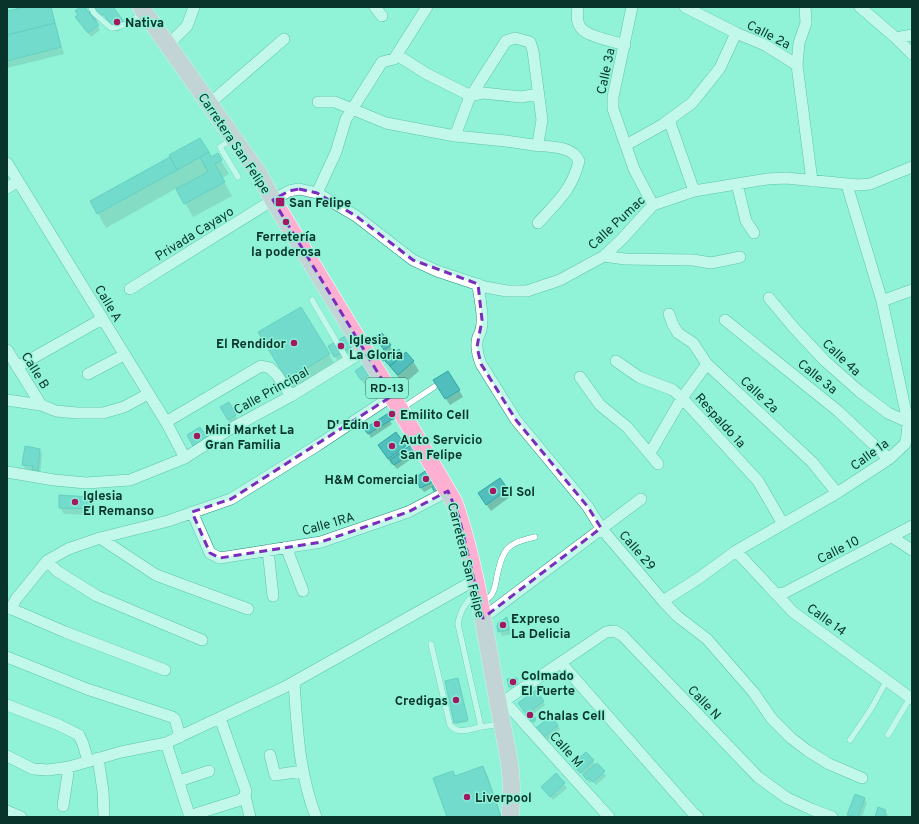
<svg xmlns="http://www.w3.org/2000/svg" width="919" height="824" viewBox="0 0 919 824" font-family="Overpass,sans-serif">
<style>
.shadow{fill:#0003}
.building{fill:#4fbebd;stroke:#32a6a6}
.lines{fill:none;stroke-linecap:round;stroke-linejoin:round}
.lane-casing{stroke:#218d76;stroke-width:6}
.street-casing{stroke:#218d76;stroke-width:12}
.primary-casing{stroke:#fff;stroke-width:18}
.lane{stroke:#fff;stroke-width:5.5}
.street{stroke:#fff;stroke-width:11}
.primary{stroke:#feb0d2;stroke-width:17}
.marked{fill:none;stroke:#7b2cbf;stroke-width:3;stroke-dasharray:8 5;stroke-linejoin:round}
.poi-dot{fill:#a21862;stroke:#90f2d7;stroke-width:1.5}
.labels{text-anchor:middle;stroke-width:3;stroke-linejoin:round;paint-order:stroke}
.shield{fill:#90f2d7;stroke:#316d5f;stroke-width:1}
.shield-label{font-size:12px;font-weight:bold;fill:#08342b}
.poi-label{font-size:13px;font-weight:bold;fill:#08342b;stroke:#90f2d7;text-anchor:start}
.street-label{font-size:13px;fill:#08342b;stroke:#90f2d7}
</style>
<rect width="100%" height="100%" fill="#90f2d7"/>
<path class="shadow" d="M29 7H51L64 54 7 68V12Z
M82 7 89 14 98 7H111L125 26 117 32 104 15 95 22 100 30 91 37 79 21V16Z
M200 139 211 158 217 154 229 174 222 178 232 196 193 217 177 188 106 228 91 201 171 157Z
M301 308 334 363 293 388 265 342Z
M347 337 355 350 337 360 330 347Z
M379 342 390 345 392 350 387 353Z
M383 352 388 360 402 355 413 361 419 371 404 384 380 355Z
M364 367 370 375 372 374V378L364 384 358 376Z
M438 387 459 390 463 397 450 405Z
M228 403 238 420 231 424 221 407Z
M387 415 398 417 392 421 390 417 388 418 392 424 371 438 366 429Z
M379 445 405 447 406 450 412 446 418 454 397 469 393 464 392 465Z
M40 450 42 454 40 475 35 474 33 470 25 469 23 464Z
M430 470 442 492 433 487 424 492 421 488 418 478Z
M507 489 511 496 491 511 483 500Z
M90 498 94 504V515L64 514 60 507Z
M507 618 509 622 511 634 502 636 498 626Z
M458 679 468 722 456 724 455 722Z
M516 679 518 687 512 688 513 690 511 691 509 680Z
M543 701 545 705 532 715 536 721 534 723 524 709Z
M558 725 560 729 547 741 538 729Z
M593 761 596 765 597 764 606 776 596 785 592 781 590 783 573 764Z
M483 767 488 776 502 817H448L453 772 456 776Z
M556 775 567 788 553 800 542 787Z
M864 799 867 803 862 817H850L848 815Z
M885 811 888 815 887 817H876Z"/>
<path class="building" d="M25 7H51L55 23 7 35V11Z
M80 7H85L99 25 88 33 75 17 78 15 75 11Z
M96 7H113L125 23 115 30 103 14 94 20 89 12Z
M55 23 61 47 7 61V35Z
M200 138 209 152 177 170 169 155Z
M209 152 211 157 218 153 222 160 215 164 225 182 184 204 176 189 208 172 200 157Z
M170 157 177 170 97 214 90 201Z
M301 307 330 354 287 380 258 332Z
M382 333 391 345 384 350 375 337Z
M347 335 354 346 334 357 328 346Z
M399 349 403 355 390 366 385 361Z
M383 351 388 358 383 361 379 354Z
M406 352 414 361 398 375 390 366Z
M364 365 370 374 361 380 355 371Z
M448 371 460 390 445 399 433 380Z
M229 402 236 415 228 420 220 407Z
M395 410 398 415 391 420 387 414Z
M387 414 391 420 368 434 364 429Z
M200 427 207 437 193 446 187 435Z
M396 432 406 446 388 459 378 445Z
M412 444 416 450 394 465 390 460Z
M25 446 40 449 38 471 32 470 33 466 22 465Z
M430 468 437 480 420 488 416 477Z
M500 478 508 489 486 505 478 493Z
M438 483 442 489 435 493 432 487Z
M59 495 91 497V509L59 508Z
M507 617 509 630 498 632 497 626 498 623Z
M458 678 468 720 454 723 445 681Z
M517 678 518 685 509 687 507 679Z
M536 690 544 701 526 714 518 703Z
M531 712 533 715 530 718 527 716Z
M534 716 536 719 533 722 530 720Z
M551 716 558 725 544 737 536 728Z
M586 752 594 760 580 773 572 764Z
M597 763 605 771 593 782 589 778 587 780 583 775Z
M483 766 501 817H447L433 778 453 771 455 776Z
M556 773 565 783 550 797 541 787Z
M855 794 865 798 858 817 847 815Z
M878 807 886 810 884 817H875Z"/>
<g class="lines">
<defs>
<path id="lane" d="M91 7 94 13 111 28C123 28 133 19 143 13
M232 139 220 147 238 177
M312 300 348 361
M401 409 434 387
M475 594C466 603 460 610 458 624L481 727 500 724
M483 602C486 600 490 597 492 594 495 589 496 582 497 576 503 548 507 543 535 537
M431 644 450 725C458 735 470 729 481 727
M888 735 910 698
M850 740 871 709 887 680"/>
<path id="street" d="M375 7 382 16
M578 7C577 14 576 22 581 28 586 36 615 42 625 45
M632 7 613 97V109L634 169 653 205
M685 7 736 33 765 45 797 65
M805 7 806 23 799 43 797 65 812 181
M860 7 896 38 912 35
M896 38 912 54
M168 45 187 26 194 7
M397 55 427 74 471 96 483 93 521 97 538 94
M318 102H335L386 123 455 136 469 99 506 41 515 38 530 42 533 51 542 120 538 143 533 145 506 141 455 136
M210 103 284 39
M669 120 694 191
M533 145C548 147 572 145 579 161 572 190 557 202 538 223
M626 145 662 125 692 103 720 68 736 33
M7 163 166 422 185 458
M737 184 746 221 754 233
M7 188 18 181
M317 193 336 152 346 119 382 62 394 59 427 7
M604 256 625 259 693 260 711 263 740 257
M478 284C479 297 483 310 482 322 482 328 481 332 478 337 475 346 478 356 481 364L516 420 588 507 601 528 663 601 677 616 707 639 754 693 772 719 791 738 808 751 829 764 862 778
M130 289 273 200 289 191 299 189 317 193 356 216 413 260 437 271 485 287 507 291H527L560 280 604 256 622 239 653 205 694 191 767 179 786 178 858 185 870 184 912 167
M769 298 794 328 825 361 859 391 888 413 908 422
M882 301 912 290
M669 314 673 325 678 333 693 343 707 364 812 462 837 493
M725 320 838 411 889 459
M7 350 41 405
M616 361 639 377 673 390 682 398 758 481 783 524
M17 367 102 319
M88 374 124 355
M580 377 600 405 627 427 658 464
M7 400 41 405 56 411 77 413H103L124 407 148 394
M166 422 261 366 270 368 277 375 291 396
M650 453 682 398 707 364
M7 472 54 480 86 483 130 480 185 458 230 429 291 396 364 351
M192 512 210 553 220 558 321 542 408 512 448 491
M892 537 912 550
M100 538 156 575 248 609
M286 547 303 591
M268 550 273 596
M736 551 793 612 912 699
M47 561 57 571 97 596 202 640
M777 594 784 593 912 526
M663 601 699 578 736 551 837 493 889 459 905 444 907 436 908 422 882 301 847 185
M7 607 65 632 165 670
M11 609 16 599 47 561 68 549 100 538 168 521 231 499 318 445 392 396
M483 618 641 499
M7 657 87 689 172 717 175 719 180 737
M561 663 693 813 698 817
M294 682C297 728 299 773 316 817
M504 701 609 817
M7 705 59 725 79 735 83 744 88 761
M498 705 606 632 615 631 623 636 758 777 787 798 811 809 832 817
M220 718 246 791 245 796 250 817
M166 743 190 817
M270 755 275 775 303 771
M7 756 33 769 48 770 69 767 121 752 166 743 285 687 475 580
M98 758 103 791 104 817
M179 781 209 771
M63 806 69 767
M7 811 21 817
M189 816 240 800 245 796"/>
<path id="primary" d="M141 7 259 174 273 200 392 396 454 502C476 565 485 632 497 697 504 739 516 774 510 817"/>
</defs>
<use href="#lane" class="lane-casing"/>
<use href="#street" class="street-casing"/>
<use href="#primary" class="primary-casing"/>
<use href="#lane" class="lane"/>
<use href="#street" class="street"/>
<use href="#primary" class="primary"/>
</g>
<path d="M0 0H919V824H0ZM299 189 317 193 356 216 413 260 478 284 482 320 477 347 481 364 516 420 588 507 601 528 483 618 459 517 448 491 408 512 321 542 220 558 210 553 192 512 231 499 392 396 273 200 289 191Z" fill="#90f2d7" fill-opacity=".55" fill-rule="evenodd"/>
<path class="marked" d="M299 189 317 193 356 216 413 260 478 284 482 320 477 347 481 364 516 420 588 507 601 528 483 618 459 517 448 491 408 512 321 542 220 558 210 553 192 512 231 499 392 396 273 200 289 191Z"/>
<g class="poi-dot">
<circle cx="117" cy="22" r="4"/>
<rect x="275" y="197" width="10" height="10" rx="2"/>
<circle cx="286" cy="222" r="4"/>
<circle cx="294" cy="343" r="4"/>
<circle cx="341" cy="346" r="4"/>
<circle cx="392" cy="414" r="4"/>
<circle cx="377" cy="424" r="4"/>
<circle cx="197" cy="436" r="4"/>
<circle cx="392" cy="446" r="4"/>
<circle cx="426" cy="479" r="4"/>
<circle cx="493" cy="491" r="4"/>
<circle cx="75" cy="502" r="4"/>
<circle cx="503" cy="625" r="4"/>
<circle cx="513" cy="682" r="4"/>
<circle cx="456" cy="700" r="4"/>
<circle cx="530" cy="715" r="4"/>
<circle cx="467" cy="797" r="4"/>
</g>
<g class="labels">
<rect class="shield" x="366" y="378" width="42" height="20" rx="3"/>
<g class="shield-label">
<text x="387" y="392">RD-13</text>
</g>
<g class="poi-label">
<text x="125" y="27">Nativa</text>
<text x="289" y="207">San Felipe</text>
<text x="286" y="241" text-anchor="middle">Ferretería<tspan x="286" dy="15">la poderosa</tspan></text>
<text x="349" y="344">Iglesia<tspan x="349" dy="15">La Gloria</tspan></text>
<text x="286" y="348" text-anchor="end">El Rendidor</text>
<text x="400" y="419">Emilito Cell</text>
<text x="369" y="429" text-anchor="end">D' Edin</text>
<text x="205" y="434">Mini Market La<tspan x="205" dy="15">Gran Familia</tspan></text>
<text x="400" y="444">Auto Servicio<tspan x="400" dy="15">San Felipe</tspan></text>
<text x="418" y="484" text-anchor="end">H&amp;M Comercial</text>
<text x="501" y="496">El Sol</text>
<text x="83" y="500">Iglesia<tspan x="83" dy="15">El Remanso</tspan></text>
<text x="511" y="623">Expreso<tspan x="511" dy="15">La Delicia</tspan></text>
<text x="521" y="680">Colmado<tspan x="521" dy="15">El Fuerte</tspan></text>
<text x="448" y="705" text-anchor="end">Credigas</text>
<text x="538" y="720">Chalas Cell</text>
<text x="475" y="802">Liverpool</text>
</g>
<g class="street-label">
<text transform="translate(769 34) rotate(27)" y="5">Calle 2a</text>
<text transform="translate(605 71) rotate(-78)" y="5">Calle 3a</text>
<text transform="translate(235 143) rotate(56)" y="5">Carretera San Felipe</text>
<text transform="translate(616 222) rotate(-43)" y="5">Calle Pumac</text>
<text transform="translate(194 233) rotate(-32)" y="5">Privada Cayayo</text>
<text transform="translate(109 303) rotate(59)" y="5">Calle A</text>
<text transform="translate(842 357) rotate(43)" y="5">Calle 4a</text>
<text transform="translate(36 370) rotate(58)" y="5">Calle B</text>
<text transform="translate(818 376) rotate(39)" y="5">Calle 3a</text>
<text transform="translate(271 390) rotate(-29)" y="5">Calle Principal</text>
<text transform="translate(760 394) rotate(43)" y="5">Calle 2a</text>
<text transform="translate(721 420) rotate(48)" y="5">Respaldo 1a</text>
<text transform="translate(869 454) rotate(-36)" y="5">Calle 1a</text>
<text transform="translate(328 523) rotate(-16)" y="5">Calle 1RA</text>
<text transform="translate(838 549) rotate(-27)" y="5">Calle 10</text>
<text transform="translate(638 550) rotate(49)" y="5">Calle 29</text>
<text transform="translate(467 560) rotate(76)" y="5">Carretera San Felipe</text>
<text transform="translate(827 619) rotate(36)" y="5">Calle 14</text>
<text transform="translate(705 702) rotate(46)" y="5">Calle N</text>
<text transform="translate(567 749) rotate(48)" y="5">Calle M</text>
</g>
</g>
<rect width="919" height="824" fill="none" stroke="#08342b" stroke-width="16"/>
</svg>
